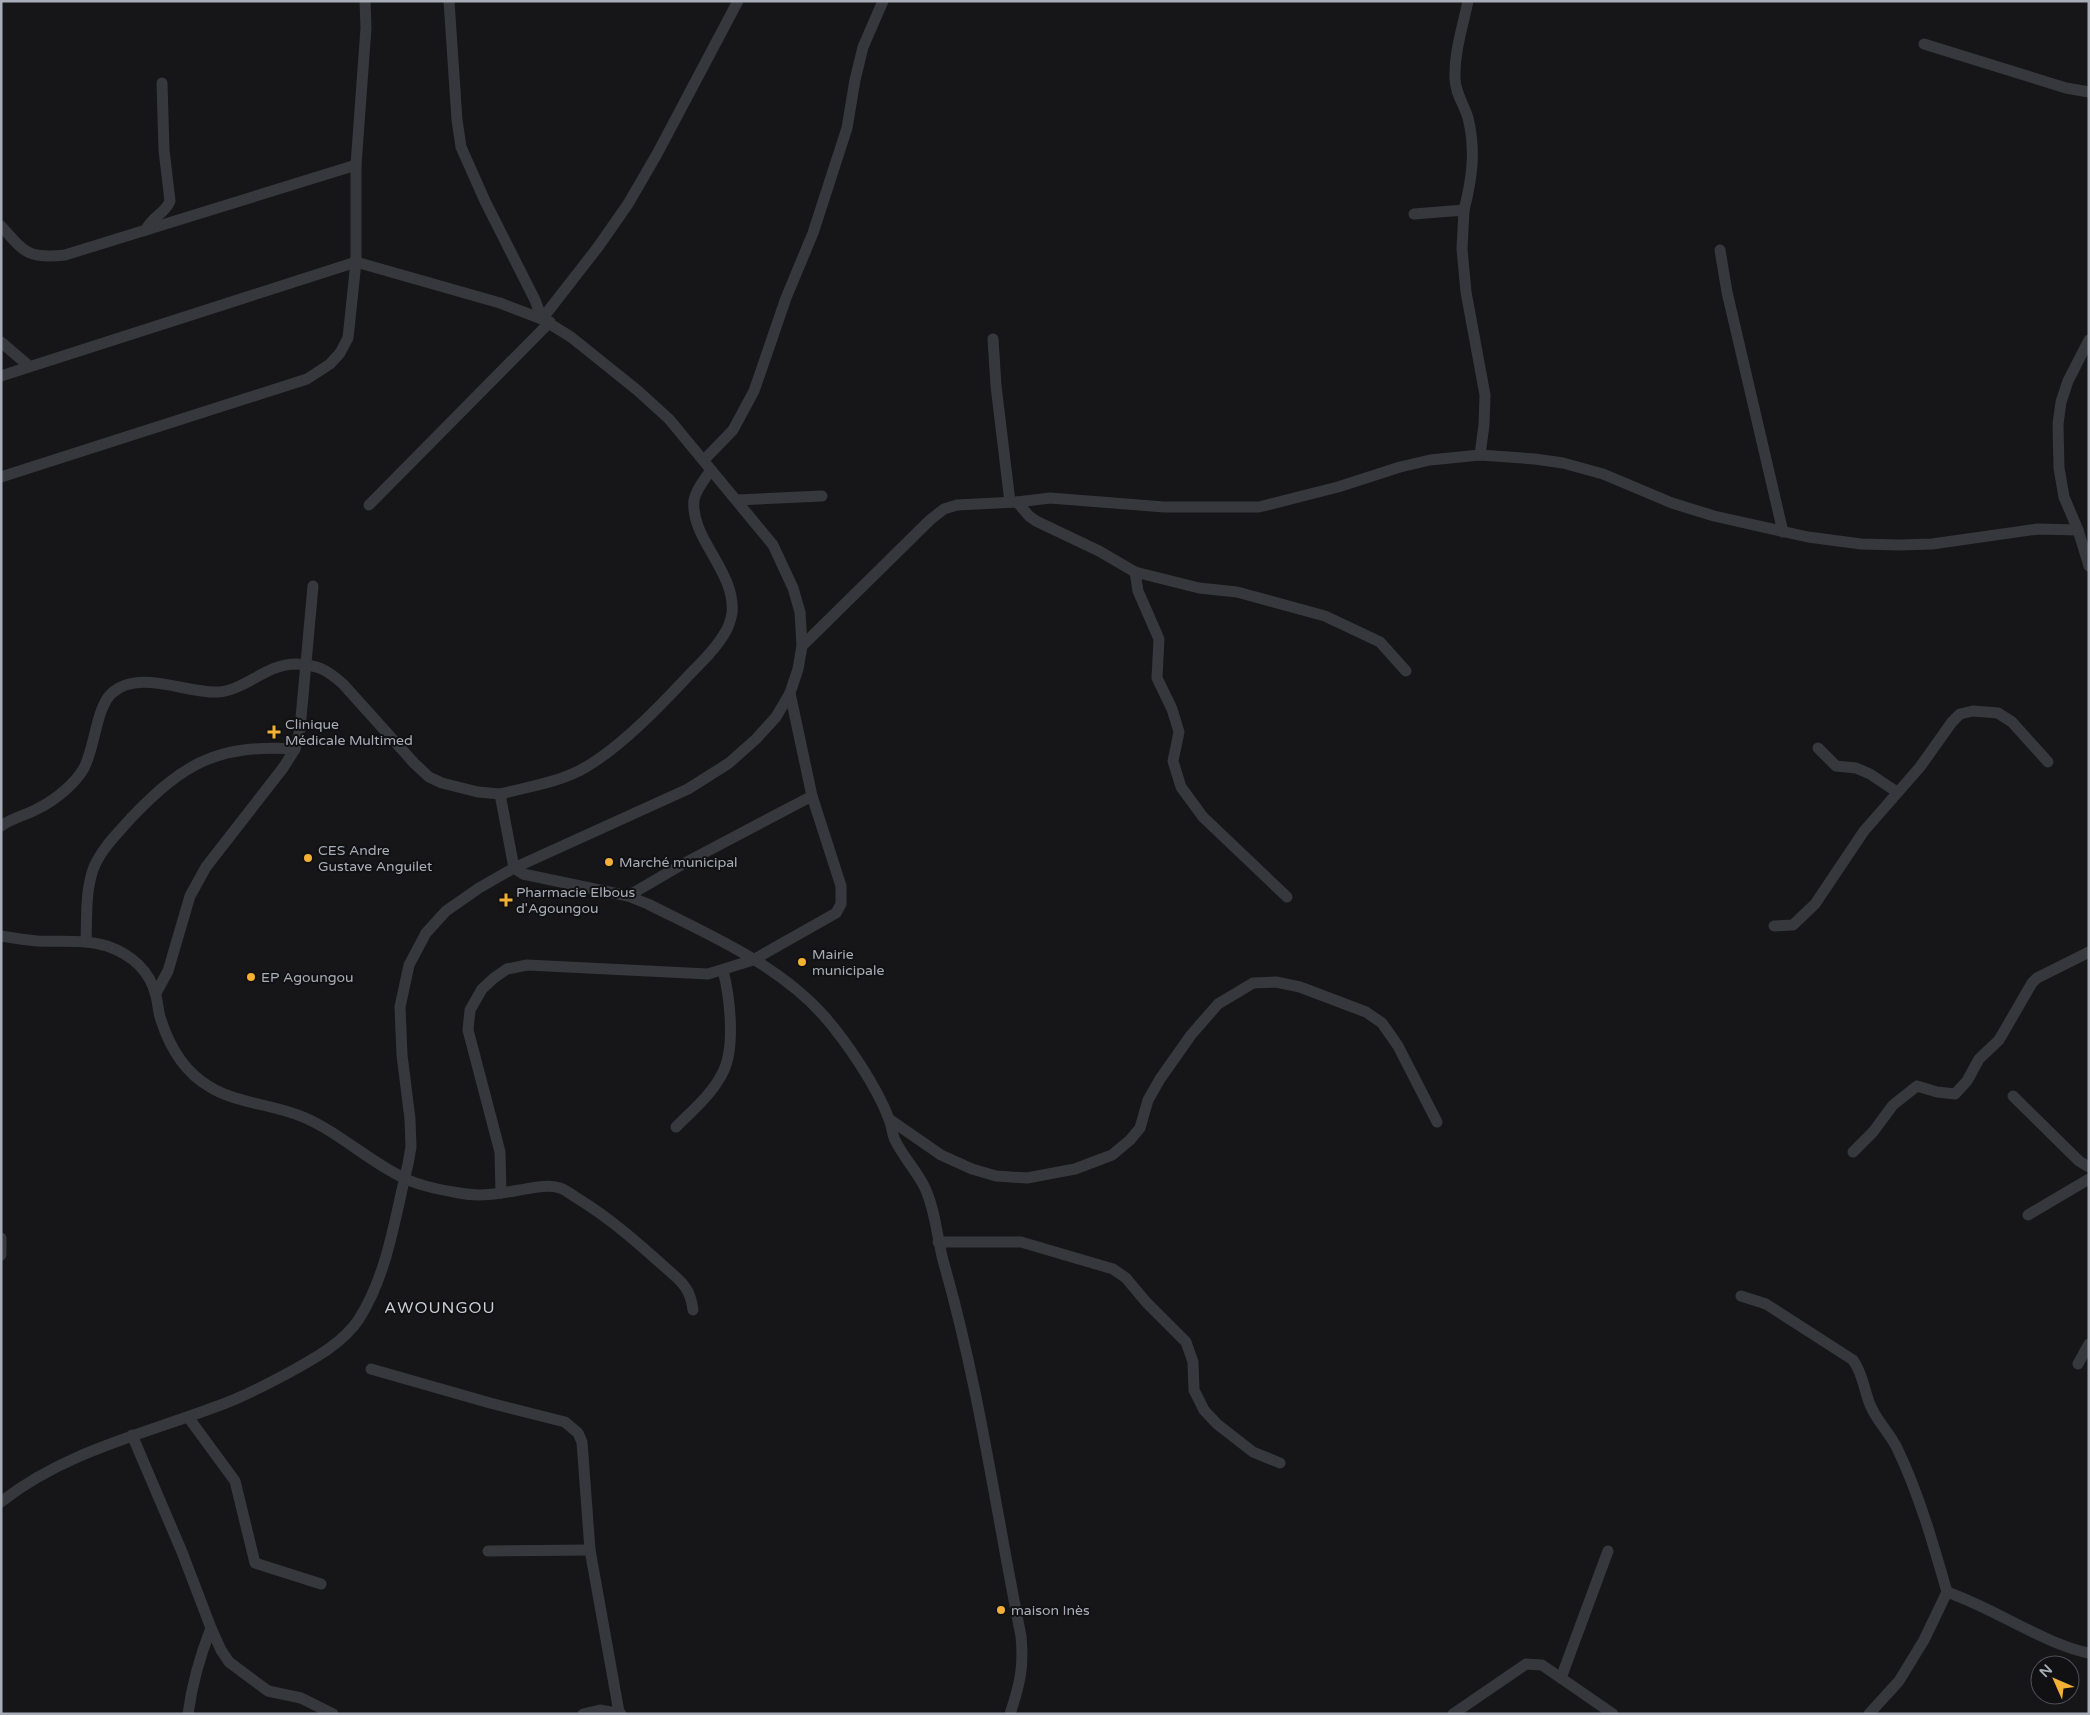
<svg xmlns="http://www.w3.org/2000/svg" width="2090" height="1715" viewBox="0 0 2090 1715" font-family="'Varela Round',sans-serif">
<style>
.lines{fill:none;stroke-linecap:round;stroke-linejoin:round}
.minor{stroke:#37383d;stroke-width:11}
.poi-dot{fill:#f2b134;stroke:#111113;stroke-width:2}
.labels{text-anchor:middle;stroke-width:4;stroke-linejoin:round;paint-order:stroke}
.poi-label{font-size:14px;fill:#a8adb8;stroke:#111113;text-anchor:start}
.quarter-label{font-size:16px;letter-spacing:1px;fill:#c9ccd4;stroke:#111113}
</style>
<rect width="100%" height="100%" fill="#161618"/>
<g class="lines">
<g class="minor">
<path d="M449,1l8,119 4,27 24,54 50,99 7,19 56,-72 30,-43 29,-50 81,-153"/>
<path d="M1924,44l142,44 23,4"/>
<path d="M1464,210c8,-31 12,-60 4,-92 -4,-14 -13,-25 -13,-40 -1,-26 8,-52 13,-77"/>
<path d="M1414,214l50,-4 -2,39 4,43 19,103 -1,30 -4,30"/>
<path d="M1,226c24,27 27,33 64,29l291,-90"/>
<path d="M146,230c6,-14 19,-16 24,-29l-6,-51 -2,-67"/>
<path d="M1720,250l7,42 56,240"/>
<path d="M993,339l3,47 14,116"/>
<path d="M2089,340l-21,41 -7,21 -3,22 1,44 5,29 14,33 11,36"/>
<path d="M1,342l28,24"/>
<path d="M1,376l355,-114 144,41 42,16 29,18 66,53 32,29 104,126 20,43 7,24 2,34 -4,23 -8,24 -14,24 -20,22 -27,24 -41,26 -174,79 -35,20 -33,23 -20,22 -17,32 -9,42 2,48 8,64 1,28 -3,17c-13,52 -20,109 -49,155 -16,24 -44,39 -69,53 -24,13 -49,26 -75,35 -74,28 -151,45 -214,95"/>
<path d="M704,460l29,-30 21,-39 32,-93 27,-65 34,-105 8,-48 8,-33 20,-46"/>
<path d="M1,477l306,-98 23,-15 10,-11 8,-15 8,-76v-97l10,-137 -1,-27"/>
<path d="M737,500l85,-4"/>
<path d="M1017,502l33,-4 114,9h95l79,-20 62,-20 30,-7 50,-5 55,4 28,4 40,11 69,29 42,13 94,21 53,7 38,1 33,-1 106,-15 40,1"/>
<path d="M369,505l181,-183"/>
<path d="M1135,572l3,19 21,48 -2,39 15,31 7,23 -6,29 8,26 22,30 84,80"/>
<path d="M802,646l128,-126 14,-11 13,-4 60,-3 12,14 7,5 63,30 36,21 64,16 38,4 88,24 55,26 26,29"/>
<path d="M1818,748l18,18 20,2 14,6 27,18"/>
<path d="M500,794c28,-7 61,-12 86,-27 36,-21 75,-62 104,-93 13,-13 27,-27 36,-43 3,-5 5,-13 6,-18 4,-42 -42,-74 -38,-113 2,-11 11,-21 17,-30"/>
<path d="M1,826c11,-8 26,-11 38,-18 16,-8 36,-24 45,-40 11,-21 12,-59 27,-74 27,-26 76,0 107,-2 28,-2 48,-28 78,-28 22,1 30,5 47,20l71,79 15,14 13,6 36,9 22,2 14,74 9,6 105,22 20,8c61,31 130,60 176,112 23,26 53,71 65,103 3,7 3,15 6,21 8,17 22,31 30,48 11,24 12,51 19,76 35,122 52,248 77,372 3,31 -1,48 -11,78"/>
<path d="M628,896l53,-31 131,-69"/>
<path d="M1774,926l19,-1 22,-21 49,-73 56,-64 32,-45 8,-8 13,-3 25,2 14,9 36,40"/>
<path d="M1,936c12,2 25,4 37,5 22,1 47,-2 69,5 23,8 43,24 49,50 2,7 2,16 5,24 9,28 23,52 49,67 28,17 63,17 93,30 36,15 65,44 101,61 15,8 37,12 55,15 20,4 40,1 60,-3 13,-2 28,-6 41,-2 6,2 12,7 17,10 36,22 68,51 99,79 11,10 15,18 17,33"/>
<path d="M86,942c1,-24 -1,-52 8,-75 8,-19 24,-34 37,-49 53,-55 86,-74 164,-69l5,-20 13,-143"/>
<path d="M156,993l12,-22 22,-75 16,-29 77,-99 12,-19"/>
<path d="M2013,1096l66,65 10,6"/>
<path d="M889,1119l52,36 31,14 24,7 31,2 48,-9 37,-14 18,-15 10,-12 8,-28 12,-21 31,-44 27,-31 35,-21 23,-1 24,5 66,25 16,11 16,23 39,76"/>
<path d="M676,1127c16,-16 36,-33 46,-53 14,-25 8,-76 1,-104"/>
<path d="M1853,1152l20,-20 20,-27 24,-19 20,6 18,2 12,-13 12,-22 20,-19 33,-57 5,-5 52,-26"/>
<path d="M501,1193l-1,-41 -32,-122 2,-20 12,-21 12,-11 13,-9 20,-4 181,9 45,-14 83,-47 5,-9v-18l-29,-90 -22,-103"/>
<path d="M2028,1215l61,-36"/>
<path d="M1,1238v17"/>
<path d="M938,1242h83l92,27 13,9 20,24 40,40 7,20 1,28 10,20 13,14 36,28 27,11"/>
<path d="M1741,1296l25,8 87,56c11,15 11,33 19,49 7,14 18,25 25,39 22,46 36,95 50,144l-23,48 -25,41 -30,33"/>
<path d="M2078,1364l11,-20"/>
<path d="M371,1369l119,34 75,19 13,11 4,9 8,108 29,162"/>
<path d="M188,1417l47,64 20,82 66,21"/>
<path d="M132,1435l50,117 29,76 10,22 8,12 39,29 33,7 32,16"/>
<path d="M488,1551l102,-1"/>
<path d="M1947,1592c37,13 70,34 105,49 12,5 24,10 37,12"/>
<path d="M1561,1678l47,-127"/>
<path d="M188,1714c4,-30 12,-58 23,-86"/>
<path d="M583,1714l17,-4 21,4"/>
<path d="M1453,1714l73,-50 16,1 71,49"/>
</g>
</g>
<g class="poi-dot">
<path d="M271.5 724.5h5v5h5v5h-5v5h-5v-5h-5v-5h5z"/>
<circle cx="308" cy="858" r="5"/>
<circle cx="609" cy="862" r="5"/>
<path d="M503.5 892.5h5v5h5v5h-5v5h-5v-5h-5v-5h5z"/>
<circle cx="802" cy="962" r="5"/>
<circle cx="251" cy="977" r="5"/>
<circle cx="1001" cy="1610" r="5"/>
</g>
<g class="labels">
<g class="poi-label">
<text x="285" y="729">Clinique<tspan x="285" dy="16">Médicale Multimed</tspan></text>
<text x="318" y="855">CES Andre<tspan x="318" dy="16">Gustave Anguilet</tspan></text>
<text x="619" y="867">Marché municipal</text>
<text x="516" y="897">Pharmacie Elbous<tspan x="516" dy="16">d'Agoungou</tspan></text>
<text x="812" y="959">Mairie<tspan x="812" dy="16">municipale</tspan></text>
<text x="261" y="982">EP Agoungou</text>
<text x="1011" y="1615">maison Inès</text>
</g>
<g class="quarter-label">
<text x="440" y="1313">AWOUNGOU</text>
</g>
</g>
<rect width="2090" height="1715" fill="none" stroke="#a8adb8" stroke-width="5"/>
<g transform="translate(2055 1680) rotate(315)"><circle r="24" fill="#111113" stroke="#4d4f55"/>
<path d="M0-4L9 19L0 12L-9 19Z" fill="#f2b134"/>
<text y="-8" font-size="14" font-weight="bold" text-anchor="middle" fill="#a8adb8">N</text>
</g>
</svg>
